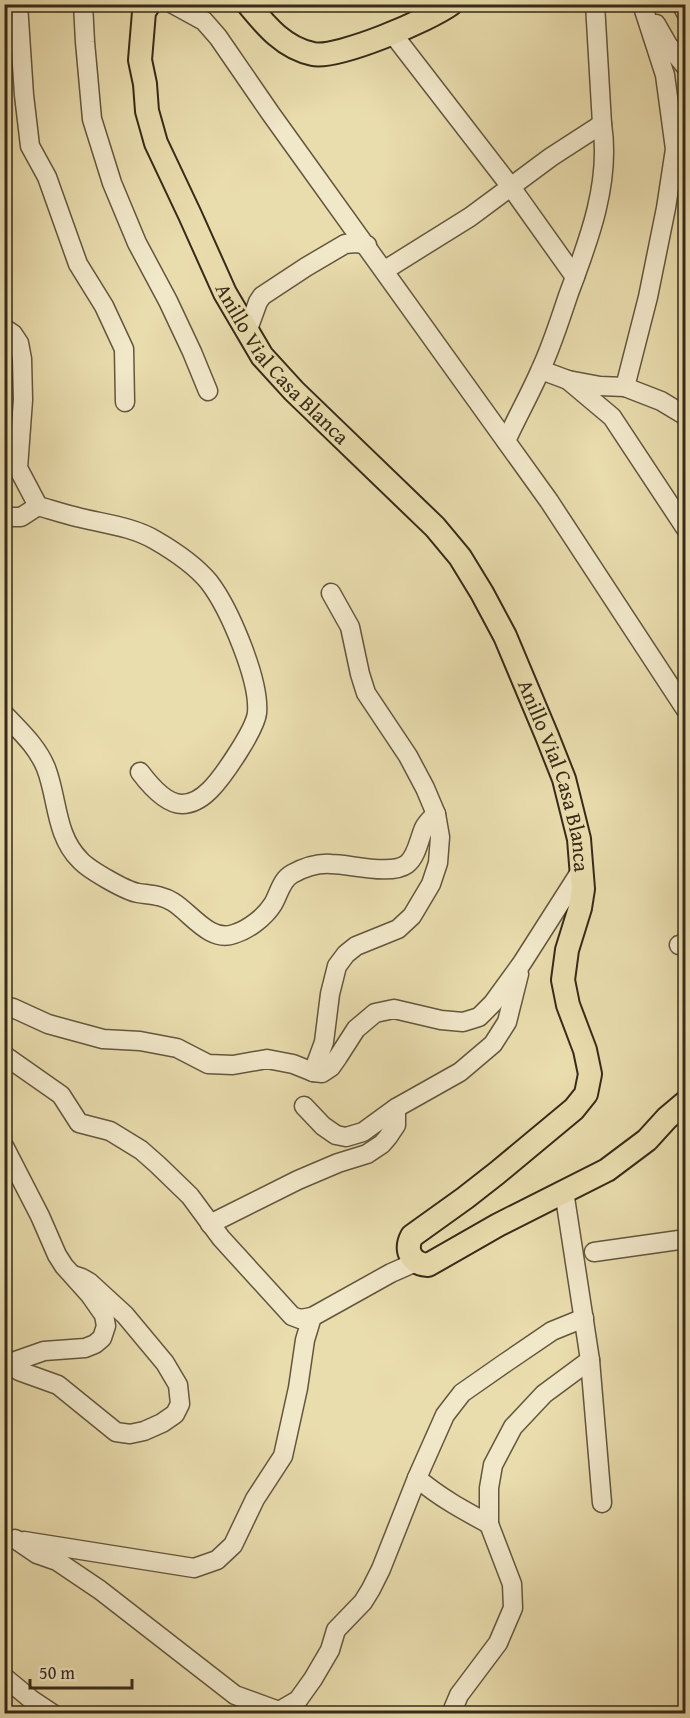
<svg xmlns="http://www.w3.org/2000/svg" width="690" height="1718" viewBox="0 0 690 1718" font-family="'Gentium Book Plus',serif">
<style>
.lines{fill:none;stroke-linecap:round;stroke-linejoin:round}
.minor-casing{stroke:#63563e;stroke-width:21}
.major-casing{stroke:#362a19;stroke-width:26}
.minor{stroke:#f1e8ca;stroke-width:18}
.major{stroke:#e9dcad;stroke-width:22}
.labels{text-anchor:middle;stroke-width:6;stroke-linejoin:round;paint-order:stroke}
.street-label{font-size:21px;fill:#362a19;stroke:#f1e8ca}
</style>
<rect width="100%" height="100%" fill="#e9dcad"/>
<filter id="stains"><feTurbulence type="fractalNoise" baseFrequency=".00333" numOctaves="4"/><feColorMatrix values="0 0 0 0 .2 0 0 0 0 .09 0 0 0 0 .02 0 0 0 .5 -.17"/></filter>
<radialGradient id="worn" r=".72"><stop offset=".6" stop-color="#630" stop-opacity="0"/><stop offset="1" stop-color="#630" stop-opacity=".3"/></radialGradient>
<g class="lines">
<defs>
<g id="minor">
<path d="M18,4l6,91 6,51 17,31 31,87 26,42 20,43 1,53"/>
<path d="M83,4l2,38 7,77 20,64 25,60 31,58 24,51 16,39"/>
<path d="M173,4l31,17 14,16 53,77 278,387 137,209"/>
<path d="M681,4l5,9"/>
<path d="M656,24l12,21 18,22"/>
<path d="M392,33l119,154 64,90"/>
<path d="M385,270l85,-53 81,-60 51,-33"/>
<path d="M4,328l9,6 6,9 3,16 1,41 -5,68 20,38"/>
<path d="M247,332l11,-30 4,-6 44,-29 39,-23 11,-1 11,2"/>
<path d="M541,370l27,10 32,6 25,1 36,14 25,15"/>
<path d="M568,380l44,37 74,112"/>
<path d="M625,387l23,-90 18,-89 9,-59 -10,-74 -23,-71"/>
<path d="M506,441c11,-24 24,-47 34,-70 12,-25 20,-52 29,-78 20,-53 42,-111 33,-169l-7,-120"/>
<path d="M4,517h17l17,-11c14,4 29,9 43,12 25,6 52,9 74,22 19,11 40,25 54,42 20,26 51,98 48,131 -2,17 -34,64 -47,77 -7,7 -17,14 -28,14 -16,0 -33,-20 -42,-32"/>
<path d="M4,714c16,17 33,32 42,54 12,31 9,67 34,92 9,10 46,31 58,33 13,2 24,2 35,9 18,11 37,41 61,32 14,-4 31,-17 39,-30 6,-10 8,-24 19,-30 11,-6 26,-11 39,-10 19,0 60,12 76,0 10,-8 12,-25 17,-36 3,-6 8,-10 12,-14"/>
<path d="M679,945l7,-1"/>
<path d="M4,1006l9,2 35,16 55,15 37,2 37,7 31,16 25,1 34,-6 26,5 20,8 9,1 9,-6 7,-10 18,-28 19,-16 19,-4 47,11 22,2 16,-5 14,-14 29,-40 60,-94"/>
<path d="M4,1055l57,40 18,28 31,8 31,19 17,15 32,31 31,42 71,78 8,3 12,-2"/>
<path d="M313,1072l11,-30 6,-48 7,-28 9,-12 10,-8 42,-17 14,-13 19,-32 7,-21 2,-26 -4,-23 -11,-26 -17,-32 -42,-63 -6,-19 -10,-47 -19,-34"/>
<path d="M304,1106l19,20 13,9 10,2 17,-5 33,-24 64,-36 33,-28 14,-22 12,-48"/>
<path d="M4,1146l36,70 17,39 7,11 26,29 14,20 2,11 -4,12 -7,6 -10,4 -41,3 -40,14"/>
<path d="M564,1191l26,169 12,143"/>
<path d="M210,1224l88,-44 40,-17 29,-9 15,-10 6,-7 8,-12v-17"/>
<path d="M594,1252l92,-13"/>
<path d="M8,1364l11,7 39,14 58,47 14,2 14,-3 18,-8 13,-9 5,-10 -2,-19 -13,-22 -40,-48 -36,-33 -7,-4 -9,-3"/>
<path d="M417,1478c22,19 46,32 72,46"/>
<path d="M15,1539l22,15 20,7 43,29 135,105 44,16 19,-11 15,-21 17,-29 6,-20 27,-28 8,-13 10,-20 36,-91 28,-63 17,-22 43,-30 47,-32 32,-13"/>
<path d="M24,1541l170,27 23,-8 16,-15 22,-46 28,-43 15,-68 7,-48 7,-23 79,-44 25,-11"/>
<path d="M4,1677l28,23 21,14"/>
<path d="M451,1714l8,-19 39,-52 15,-35 -1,-24 -23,-60v-36l4,-23 20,-38 31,-33 46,-34"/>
</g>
<g id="major">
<path id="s1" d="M149,4l-5,8 -4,48 5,24 2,27 9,32 34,72 35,78 37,63 32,35 141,136 25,30 22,36 23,43 42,100 17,43 15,60 4,50 -3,19 -13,42 -4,30 5,25 17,45 5,24 -4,20 -12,15 -77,64 -32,25 -53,38c-8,15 0,28 16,29l70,-40 109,-55 40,-30 20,-22 19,-16"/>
<path d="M248,4c18,22 36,44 65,50 25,5 116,-34 138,-50"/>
</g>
</defs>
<use href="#minor" class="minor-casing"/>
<use href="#major" class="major-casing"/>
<use href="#minor" class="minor"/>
<use href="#major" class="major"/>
</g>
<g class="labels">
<g class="street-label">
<text dy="7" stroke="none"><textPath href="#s1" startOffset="399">Anillo Vial Casa Blanca</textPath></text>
<text dy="7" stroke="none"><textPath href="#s1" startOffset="903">Anillo Vial Casa Blanca</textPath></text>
</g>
</g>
<rect width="690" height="1718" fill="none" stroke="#e9dcad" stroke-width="24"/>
<rect x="6" y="6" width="678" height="1706" fill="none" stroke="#362a19" stroke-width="3"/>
<rect x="12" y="12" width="666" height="1694" fill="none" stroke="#362a19" stroke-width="1.5"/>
<path d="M30 1679v9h102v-9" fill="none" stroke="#362a19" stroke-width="3"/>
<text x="39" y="1679" font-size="18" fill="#362a19" stroke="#f1e8ca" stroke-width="4.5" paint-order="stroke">50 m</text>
<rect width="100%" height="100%" filter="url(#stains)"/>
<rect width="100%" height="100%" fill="url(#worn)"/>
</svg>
